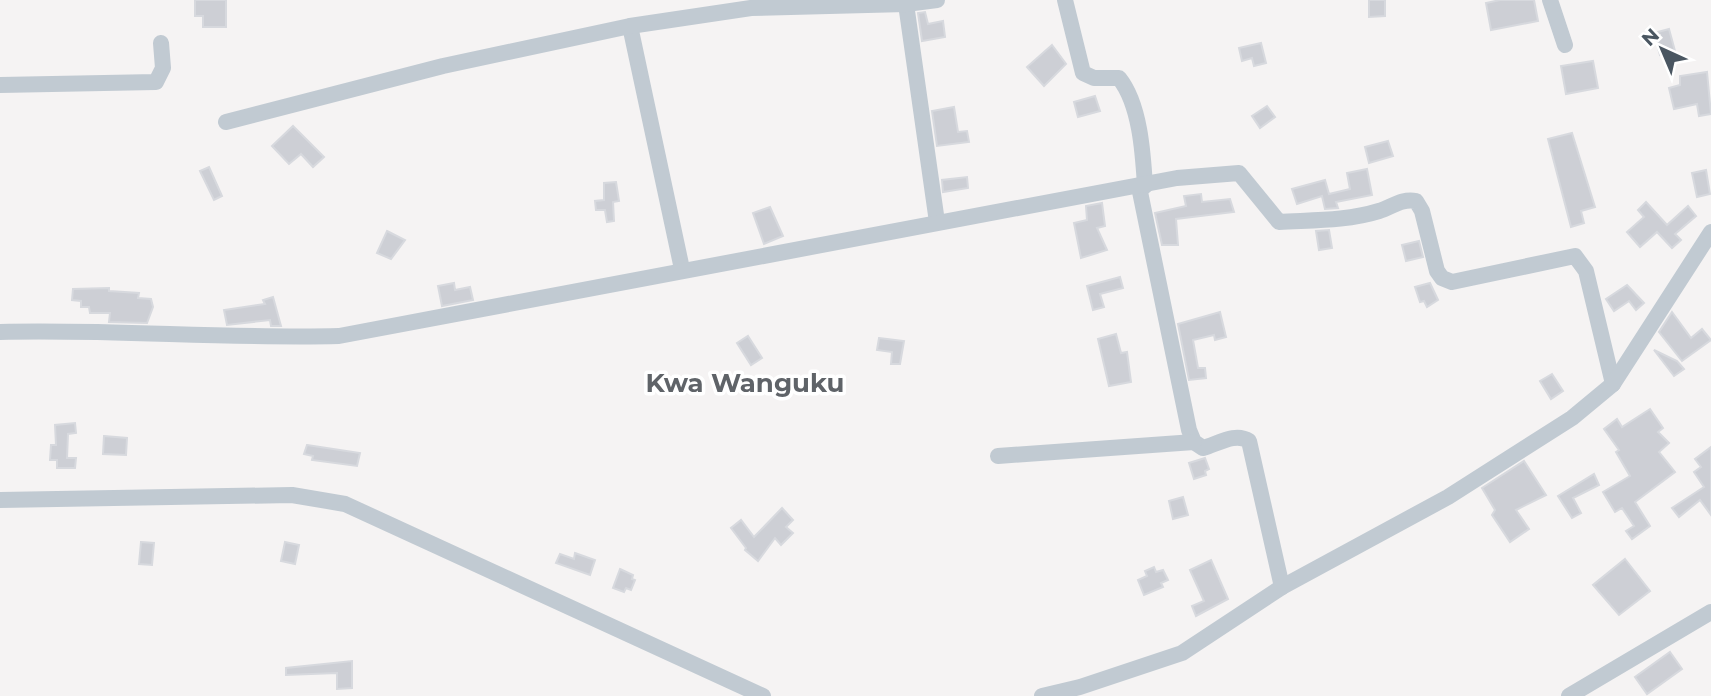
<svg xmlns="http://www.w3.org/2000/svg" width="1711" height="696" viewBox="0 0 1711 696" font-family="Montserrat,sans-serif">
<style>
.building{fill:#cdcfd5;stroke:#d7d9de;stroke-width:2}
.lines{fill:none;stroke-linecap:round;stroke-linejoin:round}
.minor{stroke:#c1cad2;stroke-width:16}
.labels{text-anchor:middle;stroke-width:7;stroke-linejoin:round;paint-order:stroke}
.quarter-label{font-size:26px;font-weight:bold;fill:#5f6368;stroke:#fff}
</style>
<rect width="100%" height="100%" fill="#f5f3f3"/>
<g class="building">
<path d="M195,0h31v27h-23v-11h-8z"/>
<path d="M1369,0h16v16l-16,1z"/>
<path d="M1500,0h34l4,21 -47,9 -5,-27z"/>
<path d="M925,12l3,12 15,-3 2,16 -23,4 -4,-28z"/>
<path d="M1669,29l6,22 -15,4 -6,-22z"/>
<path d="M1261,43l5,20 -12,3 -2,-8 -10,3 -3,-13z"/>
<path d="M1052,45l14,19 -22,22 -17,-19z"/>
<path d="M1593,61l5,27 -32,6 -5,-28z"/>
<path d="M1707,72l4,42 -12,2 -2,-12 -23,5 -5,-21 11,-3v-9z"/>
<path d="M1095,96l5,15 -22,6 -4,-15z"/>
<path d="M1267,106l8,11 -15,11 -8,-12z"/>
<path d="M954,107l4,25 9,-1 2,11 -32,4 -5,-35z"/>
<path d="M293,126l31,31 -11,10 -12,-13 -12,10 -17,-18z"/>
<path d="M1572,133l23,74 -14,4 3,12 -13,4 -23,-88z"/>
<path d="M1388,141l5,15 -24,7 -4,-16z"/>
<path d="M209,167l13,29 -8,4 -14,-29z"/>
<path d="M1367,169l5,26 -36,7 2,6 -13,1 -3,-13 -25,8 -5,-15 33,-9 4,14 21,-5 -3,-16z"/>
<path d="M1706,170l4,24 -13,3 -5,-24z"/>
<path d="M967,177l1,11 -25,4 -1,-12z"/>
<path d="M616,182l3,19 -6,1 1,19 -7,1 -2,-12h-9l-1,-9 9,-1v-17z"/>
<path d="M1201,194l1,8 28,-3 4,13 -58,7 2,26h-16l-7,-32 31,-7 -2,-10z"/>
<path d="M1646,202l21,23 21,-19 8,10 -21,18 6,6 -9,8 -15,-16 -17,15 -13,-15 17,-15 -6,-7z"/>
<path d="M1102,203l3,23 -8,2 10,22 -26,8 -7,-35 13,-3 -1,-14z"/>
<path d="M770,207l13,29 -19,8 -11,-31z"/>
<path d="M1329,230l3,18 -13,2 -3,-19z"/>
<path d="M387,231l18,9 -14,19 -14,-6z"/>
<path d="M1419,241l4,16 -17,4 -4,-16z"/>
<path d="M1120,277l3,11 -23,6 4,13 -11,3 -6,-24z"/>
<path d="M454,283l1,7 15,-3 3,13 -31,6 -4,-20z"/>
<path d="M1430,283l8,17 -11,7 -3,-6 -4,1 -5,-15z"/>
<path d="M1627,285l17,18 -8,7 -7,-9 -15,10 -8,-12z"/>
<path d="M109,288v3l30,2 -1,5 13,1 2,8 -6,16 -38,-1 1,-9h-20l-1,-6h-8v-6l-9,-1 1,-11z"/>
<path d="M273,297l8,29h-10l-1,-6 -43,5 -3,-15 41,-6 -2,-4z"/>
<path d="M1220,312l6,25 -11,3 -1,-5 -21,5 5,28h7l1,10 -17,2 -11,-56z"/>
<path d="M1672,312l19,26 11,-9 9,11 -29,21 -23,-29z"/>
<path d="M1116,334l5,19 6,-1 4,30 -22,4 -11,-47z"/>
<path d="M748,336l14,22 -11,7 -14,-22z"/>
<path d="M879,338l25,3 -4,23h-9l1,-12 -15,-2z"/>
<path d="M1654,350l23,11 7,8 -10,7z"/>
<path d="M1552,374l11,17 -12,8 -11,-18z"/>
<path d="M1650,409l13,19 -5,4 11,11 -10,9 16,20 -40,30 15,24 -18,13 -6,-8 8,-5 -12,-18 -7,4 -12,-20 27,-16 -14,-24 3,-2 -15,-21 13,-10 5,8z"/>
<path d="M75,423l1,10 -8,1 -1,24h9l-1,10h-18v-8h-7l1,-15h5l-1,-20z"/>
<path d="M104,436l23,2 -1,17 -23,-1z"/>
<path d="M307,445l53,8 -3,13 -45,-6 1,-4 -9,-2z"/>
<path d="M1711,447v68l-11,-15 -21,17 -7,-9 32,-21 -10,-15 7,-5 -6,-8z"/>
<path d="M1205,458l4,11 -4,2 1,4 -12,4 -5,-16z"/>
<path d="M1524,461l22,34 -30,15 13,19 -19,13 -18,-27 3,-5 -13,-22z"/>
<path d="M1594,474l5,11 -26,13 8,15 -9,5 -14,-22z"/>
<path d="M1183,497l5,18 -15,4 -4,-18z"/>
<path d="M782,508l11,12 -7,7 7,6 -12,12 -6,-7 -17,23 -13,-11 1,-2 -15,-20 10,-8 13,17z"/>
<path d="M141,542l13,1 -2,22 -13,-1z"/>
<path d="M285,542l14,3 -4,19 -14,-3z"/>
<path d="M575,553l20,7 -5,15 -34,-12 4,-9 14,5z"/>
<path d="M1625,559l25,32 -31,24 -26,-30z"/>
<path d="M1211,560l17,39 -32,17 -4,-10 12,-5 -14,-31z"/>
<path d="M1154,567l2,5 7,-2 5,10 -7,3 2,4 -19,8 -6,-15 9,-4 -2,-5z"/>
<path d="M620,569l13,6 -1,4 3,1 -4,10 -5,-2 -2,4 -11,-4z"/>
<path d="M1670,652l12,17 -35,25 -12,-17z"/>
<path d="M352,661v27l-15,1v-16l-51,2v-7z"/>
</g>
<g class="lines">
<g class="minor">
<path d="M1065,0l18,73 11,5h25c21,26 24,75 26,108"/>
<path d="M1550,0l15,45"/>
<path d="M906,4l31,218"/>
<path d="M630,26l52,243"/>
<path d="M0,85l156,-3 7,-14 -2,-25"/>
<path d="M226,122l217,-56 187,-40 121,-18 155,-4 31,-4"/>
<path d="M1139,187l50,243 5,12 9,6c15,-4 32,-16 46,-7l33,146"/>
<path d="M0,332c113,-3 226,7 339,4l838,-158 62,-5 40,49c33,-2 68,-1 100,-11 13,-4 23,-13 37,-10l6,10 15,60 5,7 10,4 123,-26 11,15 27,113"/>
<path d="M998,456l196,-14"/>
<path d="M0,500l292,-5 53,9 418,192"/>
<path d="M1042,696l38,-9 102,-34 100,-66 166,-90 124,-79 41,-34 98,-152"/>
<path d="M1569,696l142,-84"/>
</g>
</g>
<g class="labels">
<g class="quarter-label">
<text x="745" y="392">Kwa Wanguku</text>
</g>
</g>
<g transform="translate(1662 49) rotate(316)" stroke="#ffffff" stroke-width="5" paint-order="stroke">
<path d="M0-5L12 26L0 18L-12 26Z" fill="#4a5661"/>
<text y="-10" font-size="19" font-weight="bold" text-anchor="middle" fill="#4a5661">N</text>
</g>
</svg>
